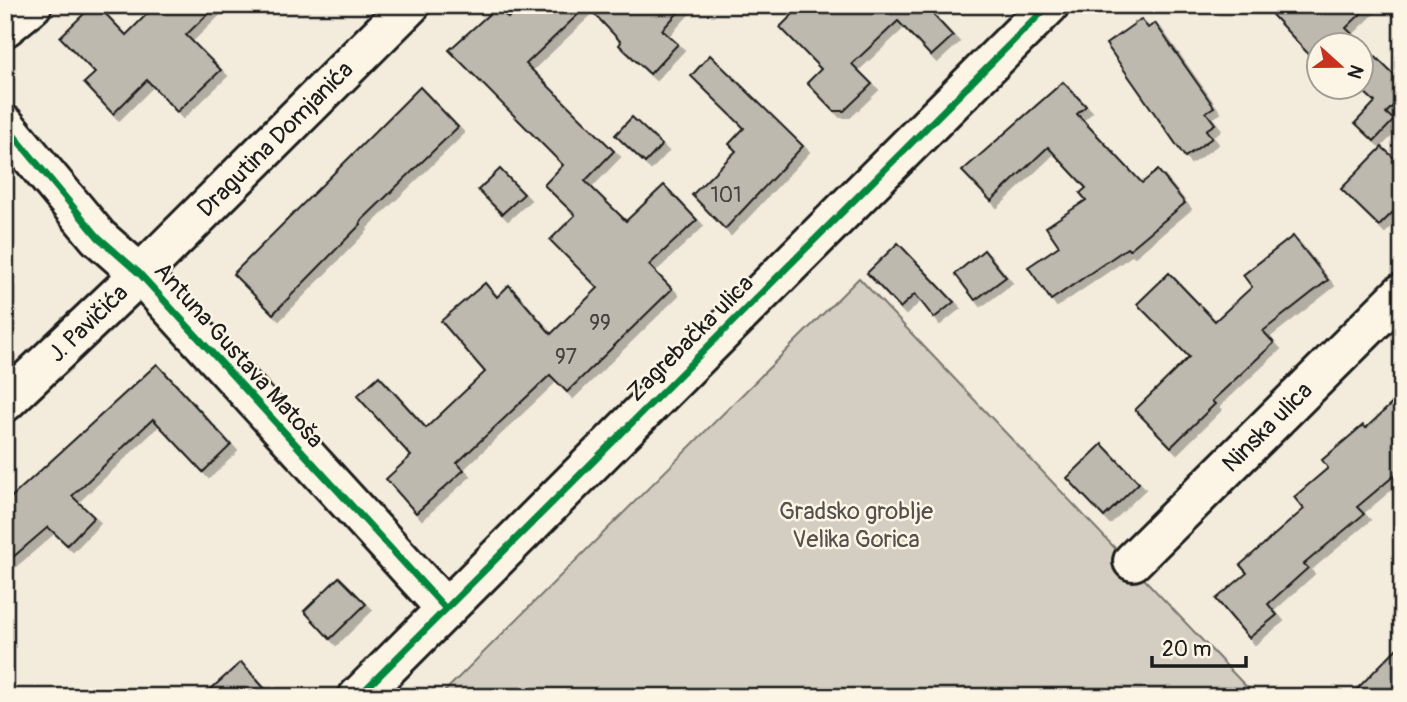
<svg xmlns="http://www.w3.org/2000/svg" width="1407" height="702" viewBox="0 0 1407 702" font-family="Pangolin,sans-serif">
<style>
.green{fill:#d3cec1;stroke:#78756e;stroke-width:2}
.building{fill:#beb9ae;stroke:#1c1c1c;stroke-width:2;filter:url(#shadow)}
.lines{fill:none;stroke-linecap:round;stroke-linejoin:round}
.minor-casing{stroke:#1c1c1c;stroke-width:44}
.major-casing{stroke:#1c1c1c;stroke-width:44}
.minor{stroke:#fcf5e5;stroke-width:38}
.major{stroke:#fcf5e5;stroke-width:38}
.cycleway-casing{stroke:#fcf5e5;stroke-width:11}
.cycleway{stroke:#00873e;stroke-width:7}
.labels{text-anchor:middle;stroke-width:5;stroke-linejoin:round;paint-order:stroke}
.number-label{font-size:21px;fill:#444340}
.street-label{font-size:24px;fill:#1c1c1c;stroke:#fcf5e5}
.park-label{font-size:24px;fill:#53514e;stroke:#fcf5e5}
</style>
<defs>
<filter id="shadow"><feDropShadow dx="6" dy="6" stdDeviation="0" flood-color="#0004"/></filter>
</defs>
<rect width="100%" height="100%" fill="#f3ecdd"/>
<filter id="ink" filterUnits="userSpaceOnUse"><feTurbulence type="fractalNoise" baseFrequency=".0143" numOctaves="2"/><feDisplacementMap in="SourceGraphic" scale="14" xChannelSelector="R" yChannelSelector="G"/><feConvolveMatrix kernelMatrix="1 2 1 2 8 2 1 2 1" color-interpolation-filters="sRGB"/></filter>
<g filter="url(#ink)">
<path class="green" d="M859,278l397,419h-817z"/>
<g class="building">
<path d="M93,5h4l29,30 30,-30h61l-31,30 35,35 -44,42 -30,-32 -34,34 -29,-31 11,-10 -35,-36z"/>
<path d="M521,5h164l-23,25 16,14 -28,30 -31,-29 2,-3 -34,-36 -61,58 88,87 -29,30 41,40 38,-36 33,35 -48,45 23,24 -105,103 -17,-17 -93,88 7,7 -48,43 -30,-34 25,-23 -54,-60 22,-20 47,52 59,-56 -44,-51 44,-38 12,14 12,-12 42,49 47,-46 -48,-48 25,-25 -31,-30 19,-20 -114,-115 48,-43 11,11z"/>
<path d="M802,5h122l29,31 -22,20 -33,-35 -46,43 20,20 -28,27h-10l-27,-28 14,-14 -41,-42z"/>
<path d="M1263,5h107l-24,23 56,55v14l-16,16 8,7 -20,21 -19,-18 20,-21 -15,-14 2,-42h-42v7l-7,6z"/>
<path d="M1141,19l7,9 7,-5 59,84 -8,5 9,12 -9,6 6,8 -27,19 -79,-113z"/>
<path d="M710,55l93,91 -78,83 -33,-34 44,-44 -7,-7 15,-16 -53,-52z"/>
<path d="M1063,82l23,24 -9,8 65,69 16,-13 27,33 -56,47 -2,-2 -76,52 -23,-33 31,-21 -13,-19 40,-27 -6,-7 6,-5 -38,-41 -57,54 -29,-30z"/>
<path d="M420,87l38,40 -98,95 1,2 -88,90 -40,-40z"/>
<path d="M632,117l30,28 -17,18 -30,-28z"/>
<path d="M1382,147l20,18v38l-23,23 -38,-37z"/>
<path d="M500,169l24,25 -22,20 -24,-24z"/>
<path d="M1293,236l35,44 -65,51 11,12 -62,58 3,3 -44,43 -36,-37 54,-53 -52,-53 32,-31 46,48 37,-34 -9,-12z"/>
<path d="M898,243l56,59 -20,16 -19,-24 -15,14 -33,-35z"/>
<path d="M984,250l22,27 -31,23 -20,-26z"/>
<path d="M157,364l74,81 -28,27 -50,-53 -81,77 22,21 -27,28 -19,-18 -43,37v-61z"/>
<path d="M1402,394v75l-45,38 7,7 -60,50 4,4 -40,36 9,11 -28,23 -33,-39 31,-26 -7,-8 64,-56 -10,-12 34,-29 -6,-8 41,-35 3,3z"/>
<path d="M1102,444l37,39 -35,34 -37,-39z"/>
<path d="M339,577l27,27 -36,35 -26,-28z"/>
<path d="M1402,643v54h-53z"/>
<path d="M241,662l31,35h-70z"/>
</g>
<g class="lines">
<defs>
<g id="minor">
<path d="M5,27l27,-22"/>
<path d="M5,125l93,112 42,37 306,335"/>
<path d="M5,402l135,-128 270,-269"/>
<path d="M1133,561l269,-268"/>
</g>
<path id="major" d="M358,697l691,-692"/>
</defs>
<use href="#minor" class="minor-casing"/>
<use href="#major" class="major-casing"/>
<use href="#minor" class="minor"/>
<use href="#major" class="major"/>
<defs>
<g id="cycleway">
<path d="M5,125l93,112 42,37 306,335"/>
<path d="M358,697l691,-692"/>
</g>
</defs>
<use href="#cycleway" class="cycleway-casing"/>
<use href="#cycleway" class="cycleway"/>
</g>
</g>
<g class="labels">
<g class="number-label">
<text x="726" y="202">101</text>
<text x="600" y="330">99</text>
<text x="566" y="364">97</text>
</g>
<g class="street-label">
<text transform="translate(275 139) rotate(-45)" y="8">Dragutina Domjanića</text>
<text transform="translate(88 323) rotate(-44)" y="8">J. Pavičića</text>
<text transform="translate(690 338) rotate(-45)" y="8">Zagrebačka ulica</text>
<text transform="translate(239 355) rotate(48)" y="8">Antuna Gustava Matoša</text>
<text transform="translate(1267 427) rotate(-45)" y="8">Ninska ulica</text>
</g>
<g class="park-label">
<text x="856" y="519">Gradsko groblje<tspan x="856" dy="28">Velika Gorica</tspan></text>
</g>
</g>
<rect width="1407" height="702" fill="none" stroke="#fcf5e5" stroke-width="28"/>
<rect x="14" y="14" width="1379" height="674" fill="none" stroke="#1c1c1c" stroke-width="2.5" filter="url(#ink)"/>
<g transform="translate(1340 66) rotate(111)"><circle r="33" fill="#fcf5e5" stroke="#a29e95" stroke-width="2"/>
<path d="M0-5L12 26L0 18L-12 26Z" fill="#c8321e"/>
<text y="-10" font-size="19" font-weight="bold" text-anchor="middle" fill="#1c1c1c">N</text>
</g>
<path d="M1152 656v10h94v-10" fill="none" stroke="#1c1c1c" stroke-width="3.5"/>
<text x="1162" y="656" font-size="21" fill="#1c1c1c" stroke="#fcf5e5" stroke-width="5" paint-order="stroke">20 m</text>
</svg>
